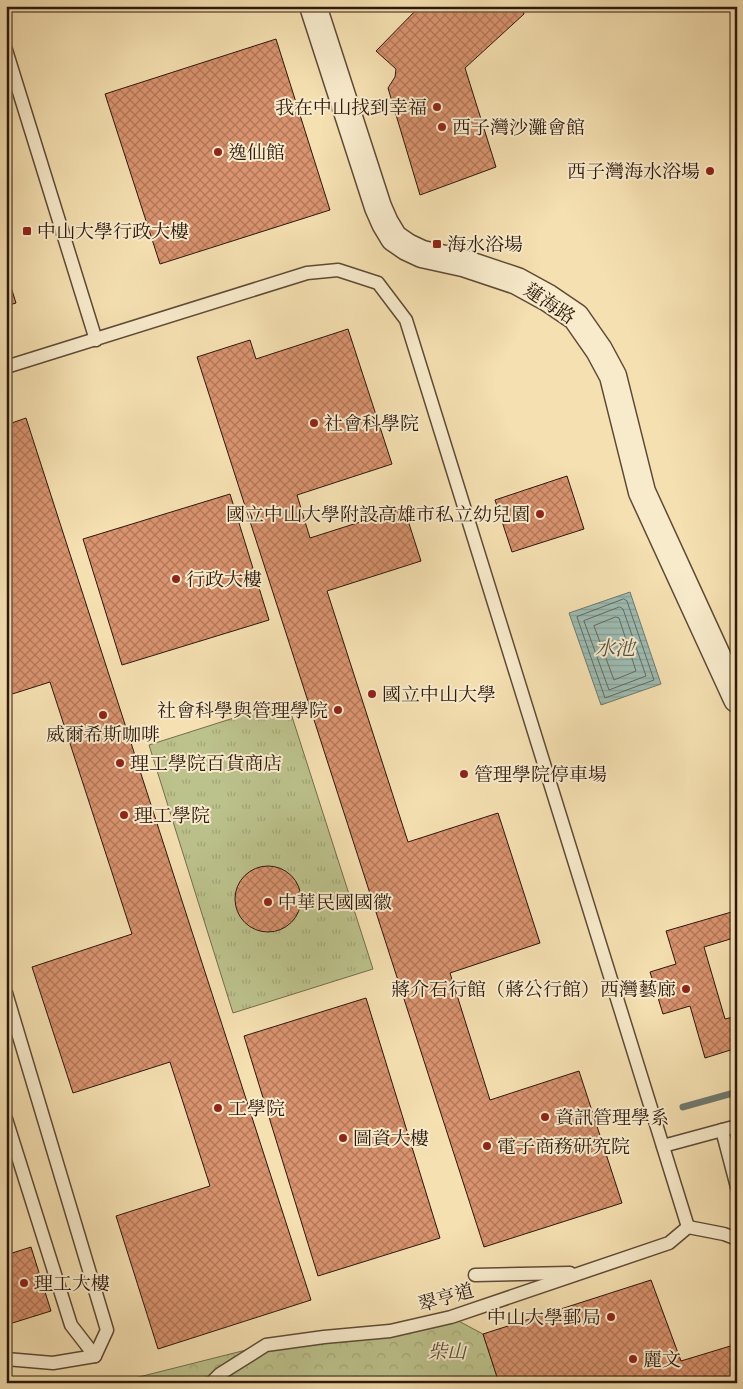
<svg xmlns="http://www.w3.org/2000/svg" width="743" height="1389" viewBox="0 0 743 1389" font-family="'IM FELL Great Primer','Noto Serif TC',serif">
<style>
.forest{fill:url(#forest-crowns);stroke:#746d4c}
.park{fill:url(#park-tufts);stroke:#746d4c}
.water{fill:url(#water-rules);stroke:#707a70}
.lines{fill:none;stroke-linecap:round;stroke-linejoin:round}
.shore{stroke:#646a60;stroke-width:1}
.stream{stroke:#707a70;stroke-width:7}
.building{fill:url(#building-cross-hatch);stroke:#2c180d}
.lane-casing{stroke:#5e4a36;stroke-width:15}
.street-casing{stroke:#5e4a36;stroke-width:29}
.lane{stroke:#f8ebcc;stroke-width:12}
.street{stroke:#f8ebcc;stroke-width:26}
.poi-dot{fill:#8f2418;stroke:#f8ebcc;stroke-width:2}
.labels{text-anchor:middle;stroke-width:4;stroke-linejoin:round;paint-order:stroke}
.poi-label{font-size:19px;fill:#2c180d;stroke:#f8ebcc;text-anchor:start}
.street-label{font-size:19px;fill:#2c180d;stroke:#f8ebcc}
.park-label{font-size:19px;font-style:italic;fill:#574b33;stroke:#f8ebcc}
.water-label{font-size:20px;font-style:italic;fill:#545147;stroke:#f8ebcc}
</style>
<defs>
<pattern id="forest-crowns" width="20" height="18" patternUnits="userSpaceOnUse" patternTransform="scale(1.25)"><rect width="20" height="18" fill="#bcc28c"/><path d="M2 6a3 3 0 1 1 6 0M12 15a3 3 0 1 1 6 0" fill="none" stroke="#a2a678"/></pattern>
<pattern id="park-tufts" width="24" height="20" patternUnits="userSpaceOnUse" patternTransform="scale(1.25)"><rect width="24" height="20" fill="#bcc28c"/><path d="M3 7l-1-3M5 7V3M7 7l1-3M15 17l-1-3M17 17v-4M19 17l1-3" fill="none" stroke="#a2a678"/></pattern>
<pattern id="water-rules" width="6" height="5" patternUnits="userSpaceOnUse" patternTransform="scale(1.25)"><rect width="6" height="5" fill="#9dbcb2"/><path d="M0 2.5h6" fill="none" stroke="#87a198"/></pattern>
<pattern id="building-cross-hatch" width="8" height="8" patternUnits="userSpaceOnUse" patternTransform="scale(1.25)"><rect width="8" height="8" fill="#d9936e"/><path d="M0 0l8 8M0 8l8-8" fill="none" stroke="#b07759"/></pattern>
</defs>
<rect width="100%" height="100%" fill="#f5e0b1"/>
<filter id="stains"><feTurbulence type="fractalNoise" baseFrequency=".004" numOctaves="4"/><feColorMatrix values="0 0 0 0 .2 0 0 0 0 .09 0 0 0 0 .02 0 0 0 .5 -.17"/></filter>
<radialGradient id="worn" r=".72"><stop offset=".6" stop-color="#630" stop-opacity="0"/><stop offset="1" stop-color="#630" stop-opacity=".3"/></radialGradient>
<path class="forest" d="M451,1317l32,17 16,49h-384l151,-38z"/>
<path class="park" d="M287,701l86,268 -140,44 -84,-268z"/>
<path class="water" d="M630,592l31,92 -60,21 -32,-92z"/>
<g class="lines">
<g class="shore">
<path d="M624,599l3,2 27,79 -49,18 -28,-81z"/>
<path d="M620,607l3,2 23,67 -37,14 -25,-69z"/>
<path d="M616,617l3,1 17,53 -22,9 -20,-54z"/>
</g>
<path class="stream" d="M683,1107l54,-15"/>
</g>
<g class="building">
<path d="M420,6h102l2,8 -59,54 31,99 -76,28 -32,-107 7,-11 1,-8 -20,-18z"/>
<path d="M276,39l54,171 -170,54 -55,-170z"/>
<path d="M6,271l10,32 -10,3z"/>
<path d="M348,329l44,135 -95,31 13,43 94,-30 17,53 -94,30 81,251 90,-29 42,130 -90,30 40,127 89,-29 43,132 -138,44 -287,-890 53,-17 6,19z"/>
<path d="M26,418l285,882 -153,49 -42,-133 94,-30 -40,-124 -97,31 -41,-126 100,-33 -82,-252 -44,14v-271z"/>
<path d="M567,476l17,53 -72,23 -17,-52z"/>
<path d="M230,494l39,126 -147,45 -39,-126z"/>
<circle cx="268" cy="899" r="33"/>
<path d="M735,911l2,26 -33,10 21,72 12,-3v32l-32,10 -15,-52 -27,8 -13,-42 26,-8 -10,-33z"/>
<path d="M366,998l74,240 -122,38 -74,-240z"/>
<path d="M31,1247l20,64 -45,14v-70z"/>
<path d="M651,1280l30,81 56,-17v39h-238l-16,-49z"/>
</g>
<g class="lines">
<defs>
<g id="lane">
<path d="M6,50l90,290"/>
<path d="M6,367l301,-94 31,-3 40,13 28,37 282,907"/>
<path d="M6,993l101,337 -12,26 -42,7 -47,-4"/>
<path d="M6,1119l65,206 24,31"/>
<path d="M722,1130l15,57"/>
<path d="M663,1146l74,-20"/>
<path d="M688,1227l36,7 13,5"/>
<path d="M475,1275l95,-2"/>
<path d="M211,1383l9,-9 46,-29 58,-8 66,-6 61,-14 218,-74 19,-16"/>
</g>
<path id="street" d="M313,6l65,201 7,16 9,15 13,9 15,7 41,9 54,18 31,17 28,19 23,33 14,26 29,116 95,207"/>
</defs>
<use href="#lane" class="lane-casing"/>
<use href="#street" class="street-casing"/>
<use href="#lane" class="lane"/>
<use href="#street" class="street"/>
</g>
<g class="poi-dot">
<circle cx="437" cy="107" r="5"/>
<circle cx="442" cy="127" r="5"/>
<circle cx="218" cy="152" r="5"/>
<circle cx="710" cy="171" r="5"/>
<rect x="22" y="226" width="10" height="10" rx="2.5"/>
<rect x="432" y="239" width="10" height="10" rx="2.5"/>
<circle cx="314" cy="423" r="5"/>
<circle cx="540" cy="514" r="5"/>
<circle cx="176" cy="579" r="5"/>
<circle cx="372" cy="694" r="5"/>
<circle cx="338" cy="710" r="5"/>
<circle cx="103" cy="715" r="5"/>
<circle cx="120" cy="763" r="5"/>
<circle cx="464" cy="774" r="5"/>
<circle cx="124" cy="815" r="5"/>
<circle cx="268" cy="902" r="5"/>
<circle cx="686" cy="989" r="5"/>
<circle cx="218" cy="1108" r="5"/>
<circle cx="545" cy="1117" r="5"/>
<circle cx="343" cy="1138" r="5"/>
<circle cx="487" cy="1146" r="5"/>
<circle cx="24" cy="1283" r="5"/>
<circle cx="611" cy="1317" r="5"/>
<circle cx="633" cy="1359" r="5"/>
</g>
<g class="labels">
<g class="poi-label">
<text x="427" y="114" text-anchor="end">我在中山找到幸福</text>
<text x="452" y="134">西子灣沙灘會館</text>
<text x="228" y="159">逸仙館</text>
<text x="700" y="178" text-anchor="end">西子灣海水浴場</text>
<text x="37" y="238">中山大學行政大樓</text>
<text x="447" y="251">海水浴場</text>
<text x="324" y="430">社會科學院</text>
<text x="530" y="521" text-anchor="end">國立中山大學附設高雄市私立幼兒園</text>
<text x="186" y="586">行政大樓</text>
<text x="382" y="701">國立中山大學</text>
<text x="328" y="717" text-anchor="end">社會科學與管理學院</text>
<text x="103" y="741" text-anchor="middle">威爾希斯咖啡</text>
<text x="130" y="770">理工學院百貨商店</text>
<text x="474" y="781">管理學院停車場</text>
<text x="134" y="822">理工學院</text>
<text x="278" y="909">中華民國國徽</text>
<text x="676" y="996" text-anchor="end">蔣介石行館（蔣公行館）西灣藝廊</text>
<text x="228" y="1115">工學院</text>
<text x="555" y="1124">資訊管理學系</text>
<text x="353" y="1145">圖資大樓</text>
<text x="497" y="1153">電子商務研究院</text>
<text x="34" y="1290">理工大樓</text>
<text x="601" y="1324" text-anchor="end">中山大學郵局</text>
<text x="643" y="1366">麗文</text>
</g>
<g class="street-label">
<text transform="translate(550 303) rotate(34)" y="7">蓮海路</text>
<text transform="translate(446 1297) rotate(-16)" y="7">翠亨道</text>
</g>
<g class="park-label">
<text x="447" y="1358">柴山</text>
</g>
<g class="water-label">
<text x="615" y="655">水池</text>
</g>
</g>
<rect width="743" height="1389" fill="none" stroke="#f5e0b1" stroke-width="25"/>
<rect x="8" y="8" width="728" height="1374" fill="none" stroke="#2c180d" stroke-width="2.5"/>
<rect x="12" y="12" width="718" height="1364" fill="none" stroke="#2c180d"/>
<rect width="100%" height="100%" filter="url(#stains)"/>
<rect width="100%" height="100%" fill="url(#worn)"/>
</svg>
